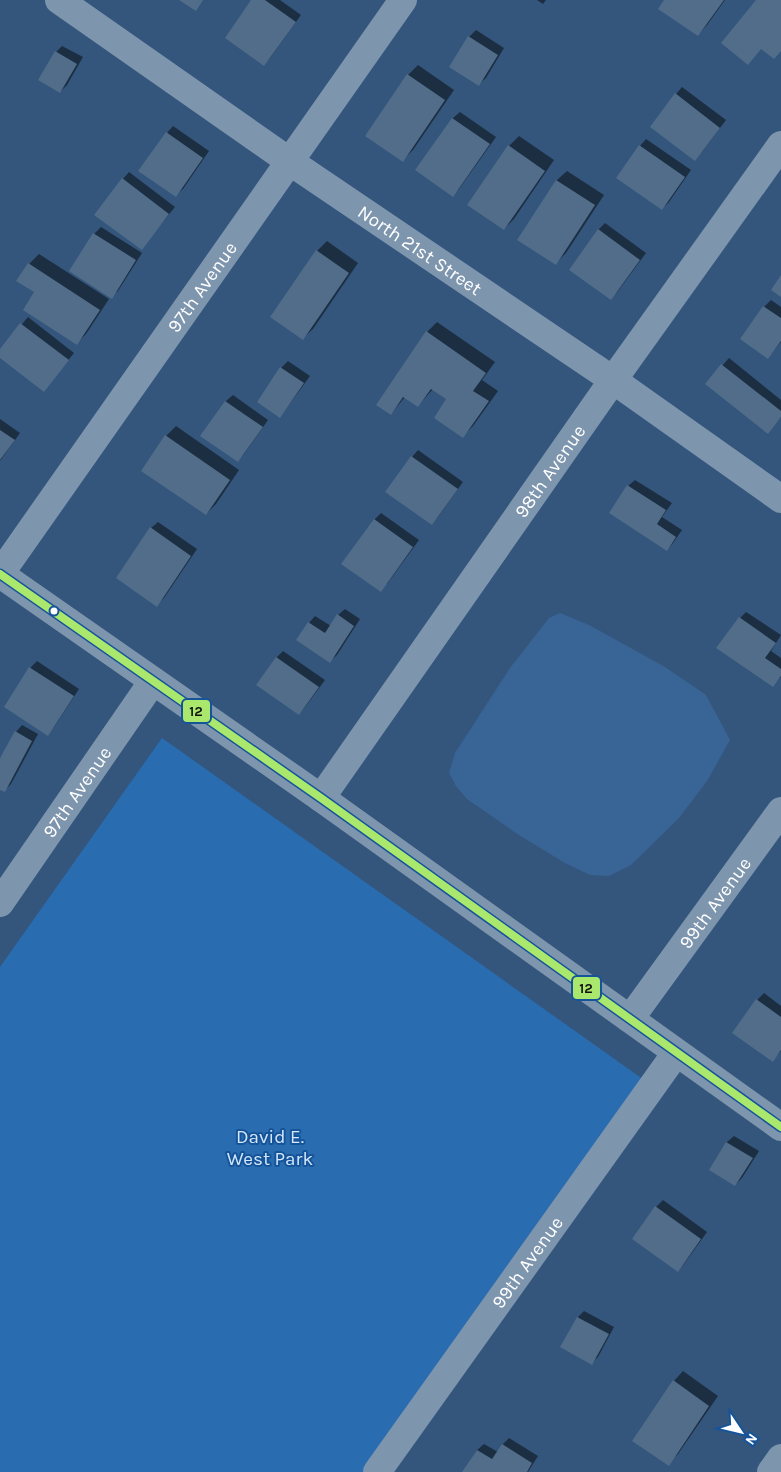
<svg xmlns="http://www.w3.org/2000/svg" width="781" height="1472" viewBox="0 0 781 1472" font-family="Karla,sans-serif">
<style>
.green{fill:#2a6cb0}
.water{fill:#396596}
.shadow{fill:#0007}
.building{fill:#516d8a}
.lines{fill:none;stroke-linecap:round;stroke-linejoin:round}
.minor{stroke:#7e95ae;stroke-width:28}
.bus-1-casing{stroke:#16549a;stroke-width:11}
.bus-1{stroke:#aae86d;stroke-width:8}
.bus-dot{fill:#fff;stroke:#16549a;stroke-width:2}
.labels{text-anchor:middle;stroke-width:4;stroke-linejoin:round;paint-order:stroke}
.street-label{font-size:19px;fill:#fff;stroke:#16549a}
.park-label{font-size:19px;fill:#d2e7fc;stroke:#16549a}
.line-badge{stroke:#16549a;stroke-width:2}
.pale-badge-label{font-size:14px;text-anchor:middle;font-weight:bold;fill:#111}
</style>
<rect width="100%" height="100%" fill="#34567c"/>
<path class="green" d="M162,738l485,344 -277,390h-370v-505z"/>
<path class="water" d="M560,613l29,12 76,42 41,28 24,45 -23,41 -28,37 -48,47 -22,11 -19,-1 -25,-12 -46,-28 -52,-36 -11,-13 -7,-13 6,-20 55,-85 39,-50z"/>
<g class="shadow">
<path d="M253,0h27l21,15 -31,43 -7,7z"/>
<path d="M537,0h9l-3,4z"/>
<path d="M666,0h59l-18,25 -9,10z"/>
<path d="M476,30l28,18 -18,30 -7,6 -28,-17 18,-30z"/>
<path d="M62,46l21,11 -16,28 -7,7 -4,-40z"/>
<path d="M418,65l36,25 -41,60 -10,10 -36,-24 41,-61z"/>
<path d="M682,87l44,33 -25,33 -25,-59z"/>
<path d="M460,112l36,25 -37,52 -6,6 -36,-25 36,-52z"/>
<path d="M173,126l36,25 -26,38 -7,6 -9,-62z"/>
<path d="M519,136l35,24 -40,59 -10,10 -35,-24 40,-59z"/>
<path d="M646,139l45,31 -22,32 -7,7 -22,-63z"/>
<path d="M567,171l37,24 -38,58 -10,10 -37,-24 38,-59z"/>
<path d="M129,172l46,35 -34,42 -18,-70z"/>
<path d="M605,223l41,30 -28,38 -7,7 -13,-68z"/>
<path d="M101,227l41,26 -24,38 -7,6 -40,-26 23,-37z"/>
<path d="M327,241l31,22 -45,66 -10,9 14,-87z"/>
<path d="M39,254l70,45 -23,35 -10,10 -47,-80z"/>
<path d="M771,300l10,7v35l-13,16 -26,-19 22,-32z"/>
<path d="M28,317l46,36 -30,37 -44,-34v-5z"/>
<path d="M437,322l58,40 -13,18 16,11 -25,35 -10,10 -15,-37 -15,-10 -15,17 -13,-9 -14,17 36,-82z"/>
<path d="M729,358l52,42v17l-13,15 -61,-49z"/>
<path d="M288,361l22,15 -24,33 -6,7 -22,-15 23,-33z"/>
<path d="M233,395l35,25 -24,34 -6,7 -36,-25 24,-35z"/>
<path d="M0,419l20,14 -20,28z"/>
<path d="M176,426l63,44 -23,34 -10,10 -40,-78z"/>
<path d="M418,450l45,32 -25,35 -6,7 -20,-67z"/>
<path d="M635,480l37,23 -10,14 20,13 -9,13 -6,7 -39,-64z"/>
<path d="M381,513l38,27 -32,44 -44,-20 32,-45z"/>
<path d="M158,522l39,27 -33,49 -7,7 -6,-77z"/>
<path d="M345,609l15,10 -23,36 -7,6 -21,-38 6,-7 16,10 7,-11z"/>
<path d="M746,612l35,23 -10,16 10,7v19l-8,8 -33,-67z"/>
<path d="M283,651l42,29 -20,27 -6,7 -41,-29 19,-28z"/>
<path d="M37,661l42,28 -25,38 -6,7 -18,-66z"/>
<path d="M22,725l16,9 -27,50 -7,7 -4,-3v-31l1,1 15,-26z"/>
<path d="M764,993l17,13v45l-8,9 -16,-60z"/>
<path d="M734,1136l25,15 -17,27 -7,7 -24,-15 16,-28z"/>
<path d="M663,1200l44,32 -23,32 -6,7 -44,-32 22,-32z"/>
<path d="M584,1311l30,16 -16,30 -6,6 -14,-46z"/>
<path d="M683,1371l35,25 -40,58 -10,10 6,-83z"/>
<path d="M509,1438l29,18 -10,16h-65l14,-22 7,-6 14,8 5,-8z"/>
</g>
<g class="building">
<path d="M179,0h24l-7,11z"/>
<path d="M251,0h14l31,22 -32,44 -39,-28z"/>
<path d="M664,0h60l-26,36 -40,-27z"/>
<path d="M756,0h25v51l-7,8 -13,-10 -13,16 -27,-22z"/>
<path d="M468,36l30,19 -19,31 -30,-19z"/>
<path d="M55,51l22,13 -17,29 -22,-13z"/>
<path d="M407,74l38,26 -42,62 -38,-26z"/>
<path d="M675,93l45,35 -25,33 -45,-34z"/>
<path d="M452,118l38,26 -37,53 -38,-27z"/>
<path d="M166,132l37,26 -27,39 -38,-26z"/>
<path d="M508,145l37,26 -41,59 -37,-25z"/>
<path d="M639,145l46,32 -23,33 -46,-32z"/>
<path d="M122,178l47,36 -27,36 -48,-35z"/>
<path d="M556,180l39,25 -39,60 -39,-25z"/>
<path d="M598,229l42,31 -29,40 -42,-30z"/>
<path d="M93,233l43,27 -24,39 -43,-28z"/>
<path d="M316,250l33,23 -46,67 -33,-23z"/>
<path d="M28,263l72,47 -23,35 -54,-35 11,-18 -18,-11z"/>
<path d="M781,275v22l-10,-7z"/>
<path d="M763,306l18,12v23l-13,18 -28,-20z"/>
<path d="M20,323l49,37 -25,32 -44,-34v-9z"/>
<path d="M426,331l60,42 -13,18 16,10 -26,37 -29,-20 12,-19 -15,-10 -13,18 -15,-10 -12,18 -15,-10z"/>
<path d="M721,364l60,47v6l-13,17 -63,-50z"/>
<path d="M280,367l24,16 -24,35 -23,-16z"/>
<path d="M225,401l38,26 -25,35 -38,-26z"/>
<path d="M0,430l15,10 -15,20z"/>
<path d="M165,435l65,45 -24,35 -65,-44z"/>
<path d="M411,456l47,33 -26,36 -47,-33z"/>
<path d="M627,485l39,25 -9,14 19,13 -9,14 -58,-38z"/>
<path d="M374,519l39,28 -32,45 -40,-28z"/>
<path d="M150,527l41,29 -34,51 -41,-29z"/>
<path d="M337,614l17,12 -24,37 -34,-23 12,-18 17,11z"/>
<path d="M739,617l37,26 -11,15 16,11v7l-8,11 -57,-39z"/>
<path d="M276,657l43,30 -20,28 -43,-30z"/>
<path d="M29,667l45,29 -26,40 -44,-29z"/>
<path d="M15,731l17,10 -27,51 -5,-2v-32z"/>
<path d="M756,999l25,18v33l-8,12 -41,-29z"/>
<path d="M726,1142l27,16 -18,28 -26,-16z"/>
<path d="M655,1206l46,33 -23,33 -46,-33z"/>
<path d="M577,1317l32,17 -17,31 -32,-18z"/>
<path d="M673,1380l36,26 -40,60 -37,-25z"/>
<path d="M502,1444l30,19 -5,9h-65l15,-22 15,9z"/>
</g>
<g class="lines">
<g class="minor">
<path id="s1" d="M59,0l230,161 324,219 168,119"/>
<path d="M0,574l321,224 460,329"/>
<path id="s2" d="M0,574l403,-574"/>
<path id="s3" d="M321,798l292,-418 168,-235"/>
<path id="s4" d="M0,903l153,-222"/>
<path id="s5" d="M630,1019l151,-208"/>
<path id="s6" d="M377,1472l299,-419"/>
<path d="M771,1472l10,-14"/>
</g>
<defs>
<path id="bus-1" d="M0,574l321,224 460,329"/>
</defs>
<use href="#bus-1" class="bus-1-casing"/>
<use href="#bus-1" class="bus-1"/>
</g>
<circle class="bus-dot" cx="54" cy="611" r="4.5"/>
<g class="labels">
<g class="street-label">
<text dy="7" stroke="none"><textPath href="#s1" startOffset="439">North 21st Street</textPath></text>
<text dy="7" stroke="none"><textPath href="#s2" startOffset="351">97th Avenue</textPath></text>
<text dy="7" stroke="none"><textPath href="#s3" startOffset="399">98th Avenue</textPath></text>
<text dy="7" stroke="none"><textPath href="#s4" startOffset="135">97th Avenue</textPath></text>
<text dy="7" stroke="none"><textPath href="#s5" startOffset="144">99th Avenue</textPath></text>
<text dy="7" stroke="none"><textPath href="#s6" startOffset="258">99th Avenue</textPath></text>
</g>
<g class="park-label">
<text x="270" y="1143">David E.<tspan x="270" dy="22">West Park</tspan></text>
</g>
</g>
<g class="line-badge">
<rect x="182" y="699" width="29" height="24" rx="5" fill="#aae86d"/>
<rect x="572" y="976" width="29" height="24" rx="5" fill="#aae86d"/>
</g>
<g class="pale-badge-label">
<text x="196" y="716">12</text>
<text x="586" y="993">12</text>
</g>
<g transform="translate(741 1432) rotate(125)" stroke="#16549a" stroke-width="4" paint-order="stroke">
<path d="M0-4L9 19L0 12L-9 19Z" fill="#ffffff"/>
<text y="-8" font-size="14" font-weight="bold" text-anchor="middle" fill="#ffffff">N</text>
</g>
</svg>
